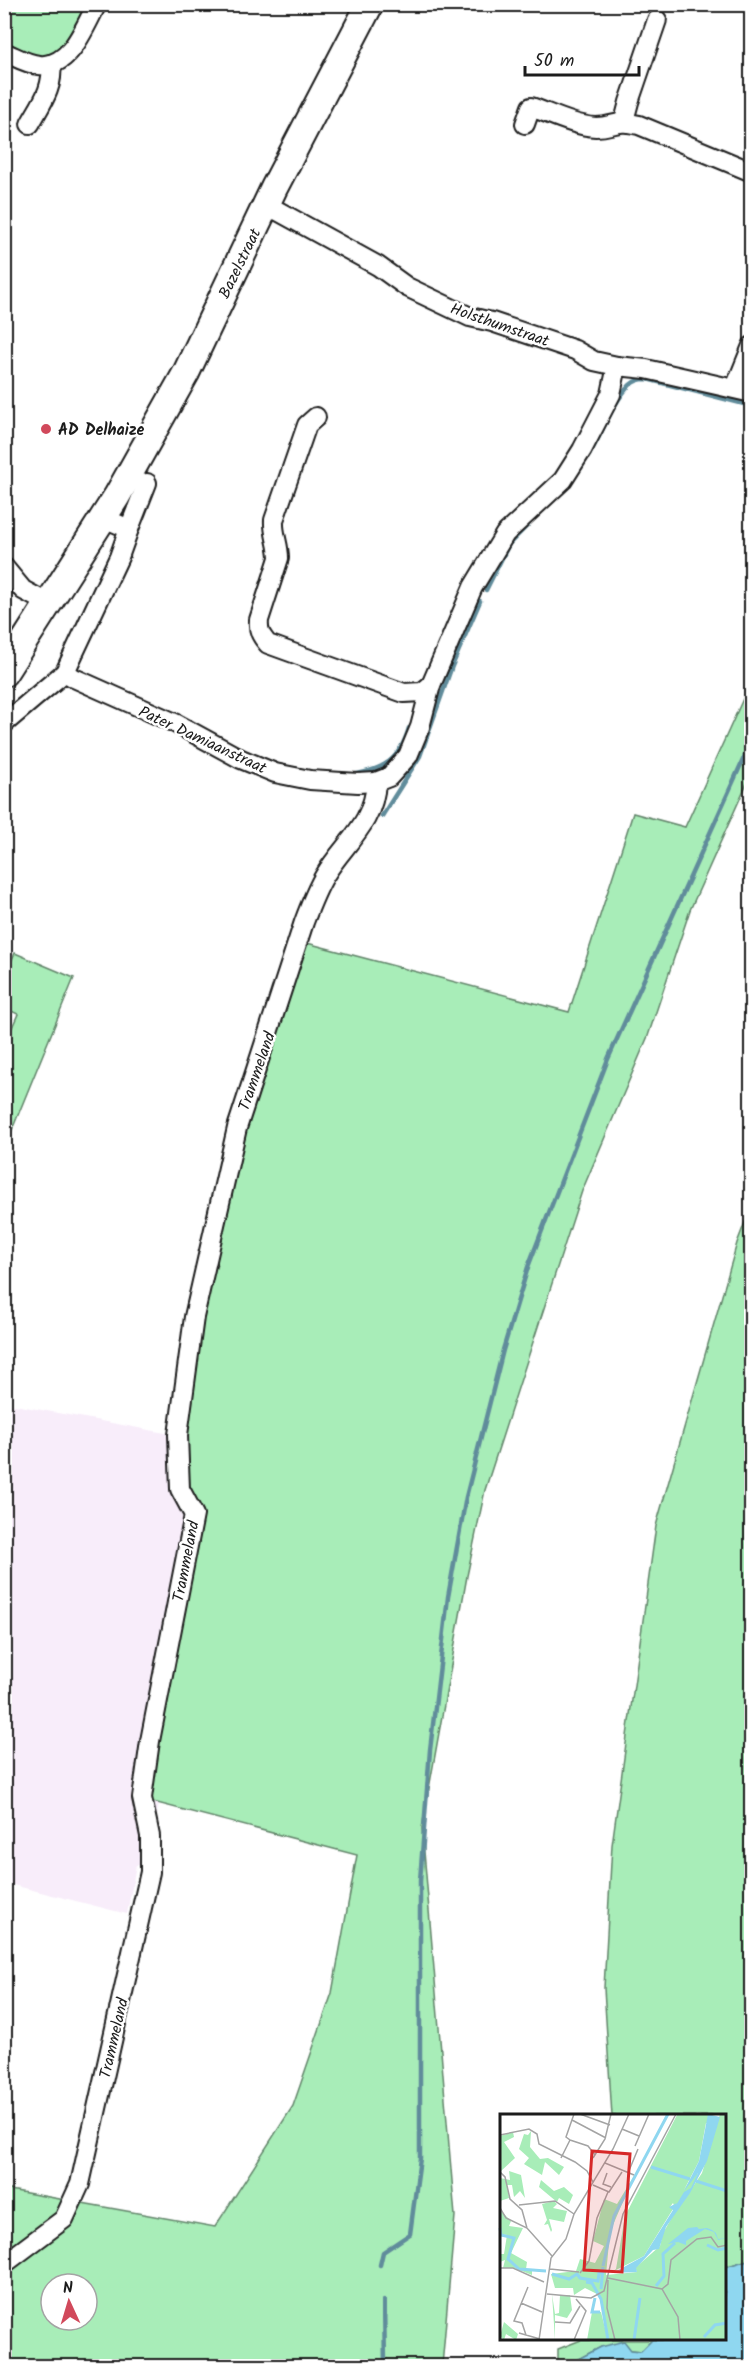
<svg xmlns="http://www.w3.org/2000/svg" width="756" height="2371" viewBox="0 0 756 2371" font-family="Kalam,sans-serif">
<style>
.built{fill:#f8edfa}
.green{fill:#a8edb8;stroke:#62846a;stroke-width:1.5;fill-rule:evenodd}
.water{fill:#8fd7f0;stroke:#618c9b;stroke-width:1.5}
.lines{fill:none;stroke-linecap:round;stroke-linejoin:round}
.stream{stroke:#618c9b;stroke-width:4.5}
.street-casing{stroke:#1c1c1c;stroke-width:22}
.secondary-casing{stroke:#1c1c1c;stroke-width:30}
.street{stroke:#fff;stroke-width:18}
.secondary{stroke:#fff;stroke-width:26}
.poi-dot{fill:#d1495b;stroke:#fff;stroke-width:2}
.labels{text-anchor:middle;stroke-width:5;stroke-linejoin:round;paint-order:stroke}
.street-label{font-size:16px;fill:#1c1c1c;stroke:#fff}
.poi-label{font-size:16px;font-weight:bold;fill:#1c1c1c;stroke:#fff;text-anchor:start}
.inset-river{fill:none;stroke:#8fd7f0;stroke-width:3}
.inset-road{fill:none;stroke:#a4a4a4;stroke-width:1.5}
.view{fill:#d62828;fill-opacity:0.15;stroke:#d62828;stroke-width:3}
.inset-edge{fill:none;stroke:#1c1c1c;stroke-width:3}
</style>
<rect width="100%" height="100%" fill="#fff"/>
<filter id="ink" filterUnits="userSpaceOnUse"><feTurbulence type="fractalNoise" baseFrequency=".0167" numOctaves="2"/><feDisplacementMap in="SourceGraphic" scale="12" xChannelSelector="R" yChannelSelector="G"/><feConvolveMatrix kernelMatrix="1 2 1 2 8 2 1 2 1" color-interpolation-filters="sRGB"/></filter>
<g filter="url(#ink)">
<path class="built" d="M4,1403l172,32 15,82 -56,280 24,6 -11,63 -12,-1 -9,49 -122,-31z"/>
<g class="green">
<path d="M5,5h81c-8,14 -15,33 -26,46 -14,17 -43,1 -55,-10z"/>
<path d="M751,681v93l-61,136 -42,126 -66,155 -97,299 -18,86 -45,252 33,388 -13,150h-437l-1,-177 211,38 78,-121 39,-113 25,-138 -223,-58 57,-280 -16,-27 48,-333 80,-215 266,70 64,-199 52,14zM51,2284h36v36h-36z"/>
<path d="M15,953l59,25 -69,169v-104l13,-29 -13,-6v-33z"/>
<path d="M751,1207v1052l-26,8 -1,-151h-112l-8,-128 8,-143 44,-319 81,-283z"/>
<path d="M581,2340h71l-10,11 -41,-4 -36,19h-7v-17z"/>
</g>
<path class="water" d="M751,2259v107h-186l36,-19 23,-6 7,9 10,1 11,-11h72l1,-73z"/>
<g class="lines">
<g class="stream">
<path d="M589,455c13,-21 24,-53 41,-70 5,-5 11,-6 17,-6l105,27"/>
<path d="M486,590l23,-46 19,-19"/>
<path d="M352,775c33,-6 47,-14 57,-47h2"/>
<path d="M382,816l38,-60 32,-90 28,-65"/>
<path d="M380,2265l3,-13 27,-18 10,-76v-277l10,-131 18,-153 18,-100 37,-147 25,-83 80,-208 144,-319"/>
<path d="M384,2301l1,65"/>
</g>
<defs>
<g id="street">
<path d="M4,52c12,5 23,12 35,13 31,4 46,-39 58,-61"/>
<path d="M624,121l5,-19 28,-82"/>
<path d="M30,124c11,-20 24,-36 21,-60"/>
<path d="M525,124l6,-17c20,7 44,19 65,20 18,0 20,-8 43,-2l113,47"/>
<path d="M267,205l111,61 29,21 63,30 22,5 83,28 19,11 23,5 29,3 106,24"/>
<path d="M735,388l17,-42"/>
<path d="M316,417l-9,8 -33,95c-1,14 5,24 5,38l-20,62c-1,11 2,16 9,24l136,49 18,-1 9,-7"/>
<path d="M129,529l18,-46"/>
<path d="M4,567l19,23 26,14"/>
<path d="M65,672l9,6 101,45 66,36 34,14 35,7 48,3 18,-1 13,-5 19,-21 12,-29 11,-42 42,-98 32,-53 58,-54 19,-30 29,-56 6,-28"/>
<path d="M6,722l59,-50 54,-115 10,-28 -25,-11"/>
<path d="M4,2264l60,-45 16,-35 70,-312v-36l-8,-38 8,-57 44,-226 -14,-26 -2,-54 16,-118 43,-189 67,-206c6,-16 12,-32 21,-47 20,-33 49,-51 51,-93"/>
</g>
<path id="secondary" d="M4,673l113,-177 69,-123 88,-185 96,-184"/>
</defs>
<use href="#street" class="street-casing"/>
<use href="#secondary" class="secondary-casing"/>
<use href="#street" class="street"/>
<use href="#secondary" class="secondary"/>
</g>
</g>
<circle class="poi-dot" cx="46" cy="429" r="6"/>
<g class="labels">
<g class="street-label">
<text transform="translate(239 263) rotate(-64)" y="6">Bazelstraat</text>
<text transform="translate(500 324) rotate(19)" y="6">Holsthumstraat</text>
<text transform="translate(203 739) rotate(25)" y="6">Pater Damiaanstraat</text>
<text transform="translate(256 1071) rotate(-71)" y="6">Trammeland</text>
<text transform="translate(185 1561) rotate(-79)" y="6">Trammeland</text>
<text transform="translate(113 2038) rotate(-77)" y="6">Trammeland</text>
</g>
<g class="poi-label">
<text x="58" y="435">AD Delhaize</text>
</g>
</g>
<g transform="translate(500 2114)">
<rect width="226" height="226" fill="#fff"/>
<path d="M208,0l1,10 -3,-1 -7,38 -15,29 11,-18 3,2 -6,14 10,-15 18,-59h6v226h-117l-10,-45 -14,-7 -11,7 -1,-7h-18l-4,-14 25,-3 4,-12 15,4 9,-17 -11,-5 11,-42 13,5 17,-28 -24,56 -4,43 31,-3 -2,-4 25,-22 3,-13 22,-38 -10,13 -2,-5 -3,4 3,2 -29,47 -32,16 4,-3 9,-53 52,-101zM31,17l-1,16 10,12 8,-1 16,9 -5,8 -14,-13 -3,13 -18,-11 5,-6 -10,-9 5,-15 4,1zM13,18l1,5 -10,5 11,16 -14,13 -1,-35zM9,57l12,4 4,23 -5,-7 -6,6 -2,-12h-5l2,13 -9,3v-23l10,2zM41,66l13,11 10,-4 9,8 -4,9 -10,-6 -2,4 -18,-15zM54,87l3,3 -4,4 14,3 -3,11 -15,-3 3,11 -1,2 -3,-8 -4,1 3,-5 -5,-16zM0,96l11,11 -2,5 14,2 -12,25 16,9 -1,7 6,2v4l-18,-7h-11l2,-8 -5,2v-8h4l3,-19 -7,-1zM52,180l3,20 4,-1 1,-18h10l2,15 -5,8 -12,-3v25zM92,198h9l7,28h-21zM4,208l14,12 -2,6 -10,-6 -2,6 -4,-4z" fill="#a8edb8"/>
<path d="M208,0l12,3 -13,44 -17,32 -24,34 -7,22 -6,1 -17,18 1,4 -24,1 31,-17 29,-46 -4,-3 8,-4 -2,4 9,-15 7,-4 7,-15 -14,18 15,-30zM197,113l2,2 8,-1 5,2 4,3 2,6 8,-1 -8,2 -4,-8 -9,-3 -19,12v4l-8,-3 -10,2 20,-16z" fill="#8fd7f0"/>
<path class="inset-river" d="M151,53l39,12M196,67l31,10M0,114l1,7 13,3 -6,21 11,10 27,2M207,131l11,5 9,-2M103,152l11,-50 54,-102M52,160l17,5 8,-5 3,4 18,3 1,-8 6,-2M86,168l6,1 9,16 7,41M156,172l8,-10 -1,-22 12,-11M101,175l2,-22M95,184l-3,14h8M204,223l11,-12 12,-2M134,226l6,-42"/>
<path class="inset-road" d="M80,0l30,11M72,6l34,18M122,15l17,7M0,21l29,-6 8,5 2,10 36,18 12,9 6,11M70,26l18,6 7,9M135,32l14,-32M61,44l9,-18 -4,-3 8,-23M93,44l12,-19 6,-25M105,49l29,12M0,58l5,5 5,22 12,11 5,18M107,59l-4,11 8,3M128,59l10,-24M93,71l16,7 13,-20M19,91l36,-4 19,13M0,94l6,10 21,10 25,28M0,154h13l31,14M50,155l29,3M80,159l9,-12 8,-43 11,-26M108,164l54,11 16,28 2,23M108,166l-1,28 8,32M162,175l6,-5 3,-24 26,-21 14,-2 7,10 9,-2M47,180l44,4 13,-7 19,-77 53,-100M21,189l21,9M55,208l15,1 10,-17M19,219l21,6M26,221l-4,-12 -8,-2 14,-34M39,226l12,-82 15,-19 8,-25 39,-65 16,-35M74,226l12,-29 -10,-12"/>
<path class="view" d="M92,37l38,3 -8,118 -38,-2z"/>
<rect width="226" height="226" class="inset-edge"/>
</g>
<rect width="756" height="2371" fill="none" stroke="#fff" stroke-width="24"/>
<rect x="12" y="12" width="732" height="2347" fill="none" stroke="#1c1c1c" stroke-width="2" filter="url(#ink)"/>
<g transform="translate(69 2302) rotate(356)"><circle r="28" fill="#ffffff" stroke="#a4a4a4" stroke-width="1.5"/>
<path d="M0-4.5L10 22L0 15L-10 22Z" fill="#d1495b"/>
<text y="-9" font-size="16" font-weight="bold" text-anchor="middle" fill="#1c1c1c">N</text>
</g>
<path d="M525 66v9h114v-9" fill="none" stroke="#1c1c1c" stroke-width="3"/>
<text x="534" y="66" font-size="18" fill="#1c1c1c" stroke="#ffffff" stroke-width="4.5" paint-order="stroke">50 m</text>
</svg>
